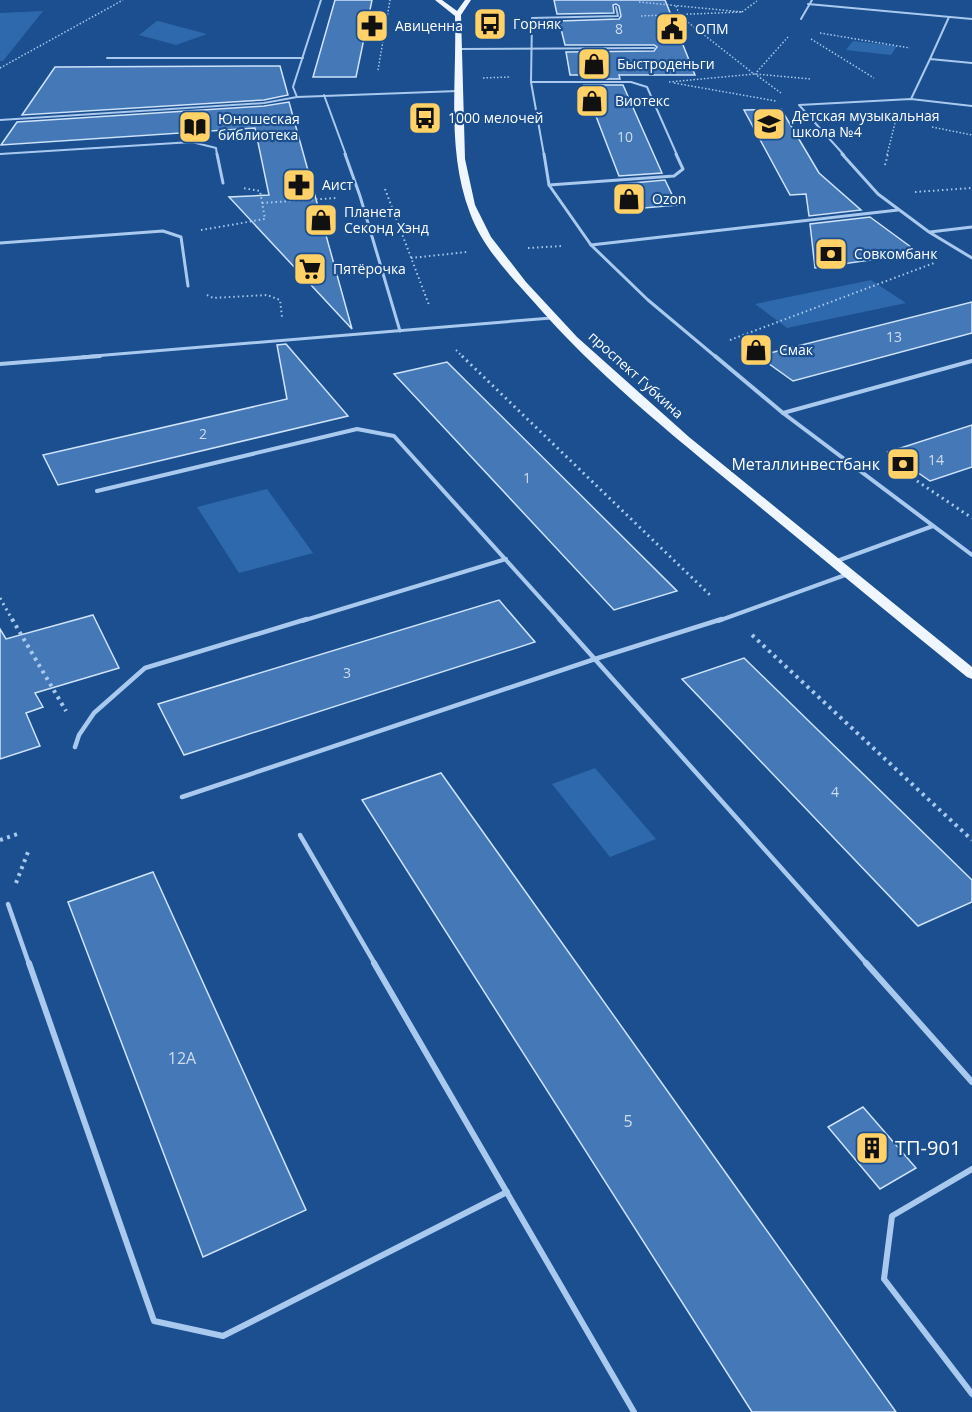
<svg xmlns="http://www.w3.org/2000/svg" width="972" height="1412" viewBox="0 0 972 1412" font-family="'Open Sans',sans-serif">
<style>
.green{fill:#2e69ad}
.building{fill:#4478b7;stroke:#cfe3fa;stroke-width:1.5}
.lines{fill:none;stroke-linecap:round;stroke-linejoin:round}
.path-far3{stroke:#a9c9ee;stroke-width:1.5;stroke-dasharray:1.5 2;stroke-linecap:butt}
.path-far2{stroke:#a9c9ee;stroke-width:2;stroke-dasharray:1.5 3;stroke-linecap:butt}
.path-far1{stroke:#a9c9ee;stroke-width:3;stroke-dasharray:2 4;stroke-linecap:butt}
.path{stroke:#a9c9ee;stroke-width:4;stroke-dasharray:3 4.5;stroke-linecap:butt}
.service-far4{stroke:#a9c9ee;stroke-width:2}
.service-far3{stroke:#a9c9ee;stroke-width:3}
.service-far2{stroke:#a9c9ee;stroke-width:4}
.service-far1{stroke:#a9c9ee;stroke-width:4.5}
.service{stroke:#a9c9ee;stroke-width:6}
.primary{fill:#f0f6ff;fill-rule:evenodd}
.labels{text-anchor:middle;stroke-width:4.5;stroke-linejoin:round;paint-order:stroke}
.far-poi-label{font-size:14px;fill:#fff;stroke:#1b4f8f;text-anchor:start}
.number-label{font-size:14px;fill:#d0dded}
.far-street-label{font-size:14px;fill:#fff;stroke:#1b4f8f}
.poi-label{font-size:16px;fill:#fff;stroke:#1b4f8f;text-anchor:end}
.near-number-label{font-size:16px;fill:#d0dded}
.near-poi-label{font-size:20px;fill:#fff;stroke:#1b4f8f;text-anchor:start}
</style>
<rect width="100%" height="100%" fill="#1b4f8f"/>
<g class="green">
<path d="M43,11l-40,50h-3v-48z"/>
<path d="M157,21h1l49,13 -31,11 -37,-10z"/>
<path d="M853,41l44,5 -6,9 -45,-5z"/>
<path d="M871,280l35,23 -119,25 -32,-24z"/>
<path d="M267,489l46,64 -74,20 -42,-66z"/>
<path d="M595,768l61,71 -46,18 -58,-73z"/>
</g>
<g class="building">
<path d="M335,0h37l-16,77h-43z"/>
<path d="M554,0h111l30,75h-76l1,4h-38l-2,-4h-10l-4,-23 88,-1 3,-4 -3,-2h-89l-6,-24 60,-2 2,-3 -2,-10 -3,-2 -3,1 1,8 -57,1z"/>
<path d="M280,66l8,29 -24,5 -242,15 33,-48z"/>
<path d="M584,85h39l39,88 -43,3z"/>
<path d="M289,102l63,227 -123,-132 40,-2 -14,-67 -254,17 16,-23 247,-16z"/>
<path d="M781,109l38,64 42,37 -52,6 -3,-22 -16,1 -46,-85z"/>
<path d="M665,180l12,25 -45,4 -10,-25z"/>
<path d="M870,217l49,36 -104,15 -5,-44z"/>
<path d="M972,302v31l-179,48 -35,-25z"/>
<path d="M286,344l62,72 -290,69 -15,-30 244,-56 -10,-54z"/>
<path d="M447,362l230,229 -63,19 -220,-236z"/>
<path d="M972,425v42l-42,14 -42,-29z"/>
<path d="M499,600l36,42 -351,113 -26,-51z"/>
<path d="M93,615l26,53 -84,25 8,14 -17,6 14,33 -40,13v-130l6,10z"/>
<path d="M744,658l228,222v22l-54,24 -236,-247z"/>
<path d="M441,773l455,639h-144l-390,-612z"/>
<path d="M153,872l153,338 -103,47 -135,-355z"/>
<path d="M863,1107l53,61 -36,21 -52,-62z"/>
</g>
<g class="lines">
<g class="path-far3">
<path d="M639,2l103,10 -102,4"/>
<path d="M676,6l4,10 74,58"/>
<path d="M742,12l15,-11"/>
<path d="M820,33l90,15"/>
<path d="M811,39l63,39"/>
<path d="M0,68l123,-68"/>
<path d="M378,70l12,-70"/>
<path d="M483,78l26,-1"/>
<path d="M669,82l86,-8 56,5"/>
<path d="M674,83l102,18"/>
<path d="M781,93l-26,-19 33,-37"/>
<path d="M932,127l40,8"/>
<path d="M887,155l8,-32"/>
</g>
<g class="path-far2">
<path d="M885,165l3,-11"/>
<path d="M385,189l44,116"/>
<path d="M915,192l57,-4"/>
<path d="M262,203l74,-5"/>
<path d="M201,230l64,-11 -5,-28 -17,-3"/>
<path d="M528,248l34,-2"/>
<path d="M411,258l56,-6"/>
<path d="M207,295l6,3 54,-3 13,5 2,17"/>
<path d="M730,340l204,-77"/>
<path d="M456,350l7,7"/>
</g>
<g class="path-far1">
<path d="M462,356l250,241"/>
<path d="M917,481l55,37"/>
<path d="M0,598l13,23"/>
</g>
<g class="path">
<path d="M12,619l54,92"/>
<path d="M752,635l220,205"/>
<path d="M0,840l20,-7"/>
<path d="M16,883l12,-31"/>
</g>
<g class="service-far4">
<path d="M808,4l164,15"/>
<path d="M801,19l11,-19"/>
<path d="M460,49l194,-1"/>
<path d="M107,58h196"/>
<path d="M930,59l19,-42"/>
<path d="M531,82h100l16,5 30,68"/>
<path d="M324,95l22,60"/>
<path d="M297,97l-4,-10 28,-87"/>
<path d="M911,99l19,-40 42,4"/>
<path d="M0,120l264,-17 33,-6 161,-6"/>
<path d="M0,154l192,-12 24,6 1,7"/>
<path d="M544,155l-13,-73 1,-64 86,-2 -2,-9"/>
<path d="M844,155l-45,-50 112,-6 61,7"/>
</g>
<g class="service-far3">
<path d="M217,154l6,29"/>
<path d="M345,154l15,42 40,135"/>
<path d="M544,154l5,31 42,60 57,55 68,57"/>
<path d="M842,154l36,40 51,38 43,26"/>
<path d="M549,185l125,-9 9,-7 -7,-15"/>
<path d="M930,232l42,-5"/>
<path d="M0,243l163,-12 18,6 7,49"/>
<path d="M591,245l307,-35"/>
<path d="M82,357l469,-39"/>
</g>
<g class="service-far2">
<path d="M715,356l68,57 189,142"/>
<path d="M0,364l100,-8"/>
<path d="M783,413l189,-52"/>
<path d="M97,491l260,-62 37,7 167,185"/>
<path d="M837,561l96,-35"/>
<path d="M302,621l204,-62"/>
<path d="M718,621l130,-47"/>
</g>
<g class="service-far1">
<path d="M559,619l308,345"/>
<path d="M75,747l4,-12 15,-22 51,-45 162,-49"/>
<path d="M182,797l413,-138 127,-40"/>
<path d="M300,835l75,129"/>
<path d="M8,904l21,60"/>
</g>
<g class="service">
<path d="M29,963l125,358 69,15 284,-144"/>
<path d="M374,963l260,449"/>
<path d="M866,963l106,119"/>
<path d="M972,1169l-80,47 -8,63 88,115"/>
</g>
<path class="primary" d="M435,0h7l15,11 8,-11h6l-10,15 4,144 10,46 16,32 35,45 51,55 112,100 283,230v12l-5,-2c-75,-61 -149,-122 -224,-184 -73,-60 -148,-120 -210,-192 -23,-26 -51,-54 -63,-88 -24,-62 -13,-132 -15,-197z"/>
</g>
<defs>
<symbol id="bus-square" viewBox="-11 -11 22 22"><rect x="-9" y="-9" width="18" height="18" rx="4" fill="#ffd166" stroke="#1b4f8f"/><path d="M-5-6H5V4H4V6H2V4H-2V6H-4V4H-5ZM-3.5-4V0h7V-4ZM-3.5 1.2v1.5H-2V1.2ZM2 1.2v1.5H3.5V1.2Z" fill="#111"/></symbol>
<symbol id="pharmacy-square" viewBox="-11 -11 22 22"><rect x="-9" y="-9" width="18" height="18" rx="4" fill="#ffd166" stroke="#1b4f8f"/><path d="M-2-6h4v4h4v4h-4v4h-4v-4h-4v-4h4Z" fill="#111"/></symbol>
<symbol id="civic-square" viewBox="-11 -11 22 22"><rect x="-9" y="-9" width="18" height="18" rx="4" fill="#ffd166" stroke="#1b4f8f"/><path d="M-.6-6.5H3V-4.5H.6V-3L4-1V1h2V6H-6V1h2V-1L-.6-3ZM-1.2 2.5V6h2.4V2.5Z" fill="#111"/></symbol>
<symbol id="shop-square" viewBox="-11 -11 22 22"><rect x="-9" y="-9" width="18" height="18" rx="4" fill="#ffd166" stroke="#1b4f8f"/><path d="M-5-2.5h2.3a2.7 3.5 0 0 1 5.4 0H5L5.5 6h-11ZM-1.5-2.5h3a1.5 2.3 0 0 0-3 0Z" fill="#111"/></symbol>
<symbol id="school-square" viewBox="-11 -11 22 22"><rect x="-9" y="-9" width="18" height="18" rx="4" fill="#ffd166" stroke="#1b4f8f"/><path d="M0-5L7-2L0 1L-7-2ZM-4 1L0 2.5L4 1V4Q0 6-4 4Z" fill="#111"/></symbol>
<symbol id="library-square" viewBox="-11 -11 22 22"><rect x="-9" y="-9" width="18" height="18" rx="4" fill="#ffd166" stroke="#1b4f8f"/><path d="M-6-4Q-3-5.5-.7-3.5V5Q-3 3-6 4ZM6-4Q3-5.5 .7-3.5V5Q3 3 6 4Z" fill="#111"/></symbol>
<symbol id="bank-square" viewBox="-11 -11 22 22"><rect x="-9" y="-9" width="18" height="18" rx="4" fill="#ffd166" stroke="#1b4f8f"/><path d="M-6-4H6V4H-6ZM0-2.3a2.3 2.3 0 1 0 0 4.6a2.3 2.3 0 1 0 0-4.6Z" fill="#111"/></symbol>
<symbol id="supermarket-square" viewBox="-11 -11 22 22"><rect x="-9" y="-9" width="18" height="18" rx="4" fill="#ffd166" stroke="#1b4f8f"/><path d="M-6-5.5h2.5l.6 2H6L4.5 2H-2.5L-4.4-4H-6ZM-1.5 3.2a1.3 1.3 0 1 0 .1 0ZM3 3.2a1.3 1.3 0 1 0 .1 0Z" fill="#111"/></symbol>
<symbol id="building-square" viewBox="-11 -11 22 22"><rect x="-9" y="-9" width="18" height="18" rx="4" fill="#ffd166" stroke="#1b4f8f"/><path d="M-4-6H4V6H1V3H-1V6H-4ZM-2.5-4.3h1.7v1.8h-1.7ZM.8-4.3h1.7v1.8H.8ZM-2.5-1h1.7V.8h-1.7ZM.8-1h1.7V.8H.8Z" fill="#111"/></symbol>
</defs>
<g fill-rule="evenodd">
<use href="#bus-square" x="471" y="5" width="38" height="38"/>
<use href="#pharmacy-square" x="353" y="7" width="38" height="38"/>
<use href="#civic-square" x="653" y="10" width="38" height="38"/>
<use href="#shop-square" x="575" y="45" width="38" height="38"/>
<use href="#shop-square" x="573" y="82" width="38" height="38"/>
<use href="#bus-square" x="406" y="99" width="38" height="38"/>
<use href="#school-square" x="750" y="105" width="38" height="38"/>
<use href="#library-square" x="176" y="108" width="38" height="38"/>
<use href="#pharmacy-square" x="280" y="166" width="38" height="38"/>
<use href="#shop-square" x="610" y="180" width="38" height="38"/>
<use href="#shop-square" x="302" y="201" width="38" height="38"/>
<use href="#bank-square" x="812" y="235" width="38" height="38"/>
<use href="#supermarket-square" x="291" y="250" width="38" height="38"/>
<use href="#shop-square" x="737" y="331" width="38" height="38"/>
<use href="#bank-square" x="884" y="445" width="38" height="38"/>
<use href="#building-square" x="853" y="1129" width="38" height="38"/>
</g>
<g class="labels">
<g class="far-poi-label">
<text x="513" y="29">Горняк</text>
<text x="395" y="31">Авиценна</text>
<text x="695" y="34">ОПМ</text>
<text x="617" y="69">Быстроденьги</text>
<text x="615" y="106">Виотекс</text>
<text x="792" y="121">Детская музыкальная<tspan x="792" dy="16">школа №4</tspan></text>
<text x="448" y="123">1000 мелочей</text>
<text x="218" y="124">Юношеская<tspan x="218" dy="16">библиотека</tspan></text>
<text x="322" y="190">Аист</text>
<text x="652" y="204">Ozon</text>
<text x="344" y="217">Планета<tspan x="344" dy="16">Секонд Хэнд</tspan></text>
<text x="854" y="259">Совкомбанк</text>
<text x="333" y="274">Пятёрочка</text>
<text x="779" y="355">Смак</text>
</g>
<g class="number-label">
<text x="619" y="34">8</text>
<text x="625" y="142">10</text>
<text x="894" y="342">13</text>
<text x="203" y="439">2</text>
<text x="936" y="465">14</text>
<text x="527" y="483">1</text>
<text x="347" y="678">3</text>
<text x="835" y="797">4</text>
</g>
<g class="far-street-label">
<text transform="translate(636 375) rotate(42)" y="5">проспект Губкина</text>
</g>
<g class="poi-label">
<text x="880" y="470">Металлинвестбанк</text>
</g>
<g class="near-number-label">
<text x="182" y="1064">12А</text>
<text x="628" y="1127">5</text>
</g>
<g class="near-poi-label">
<text x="895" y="1155">ТП-901</text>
</g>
</g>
</svg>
